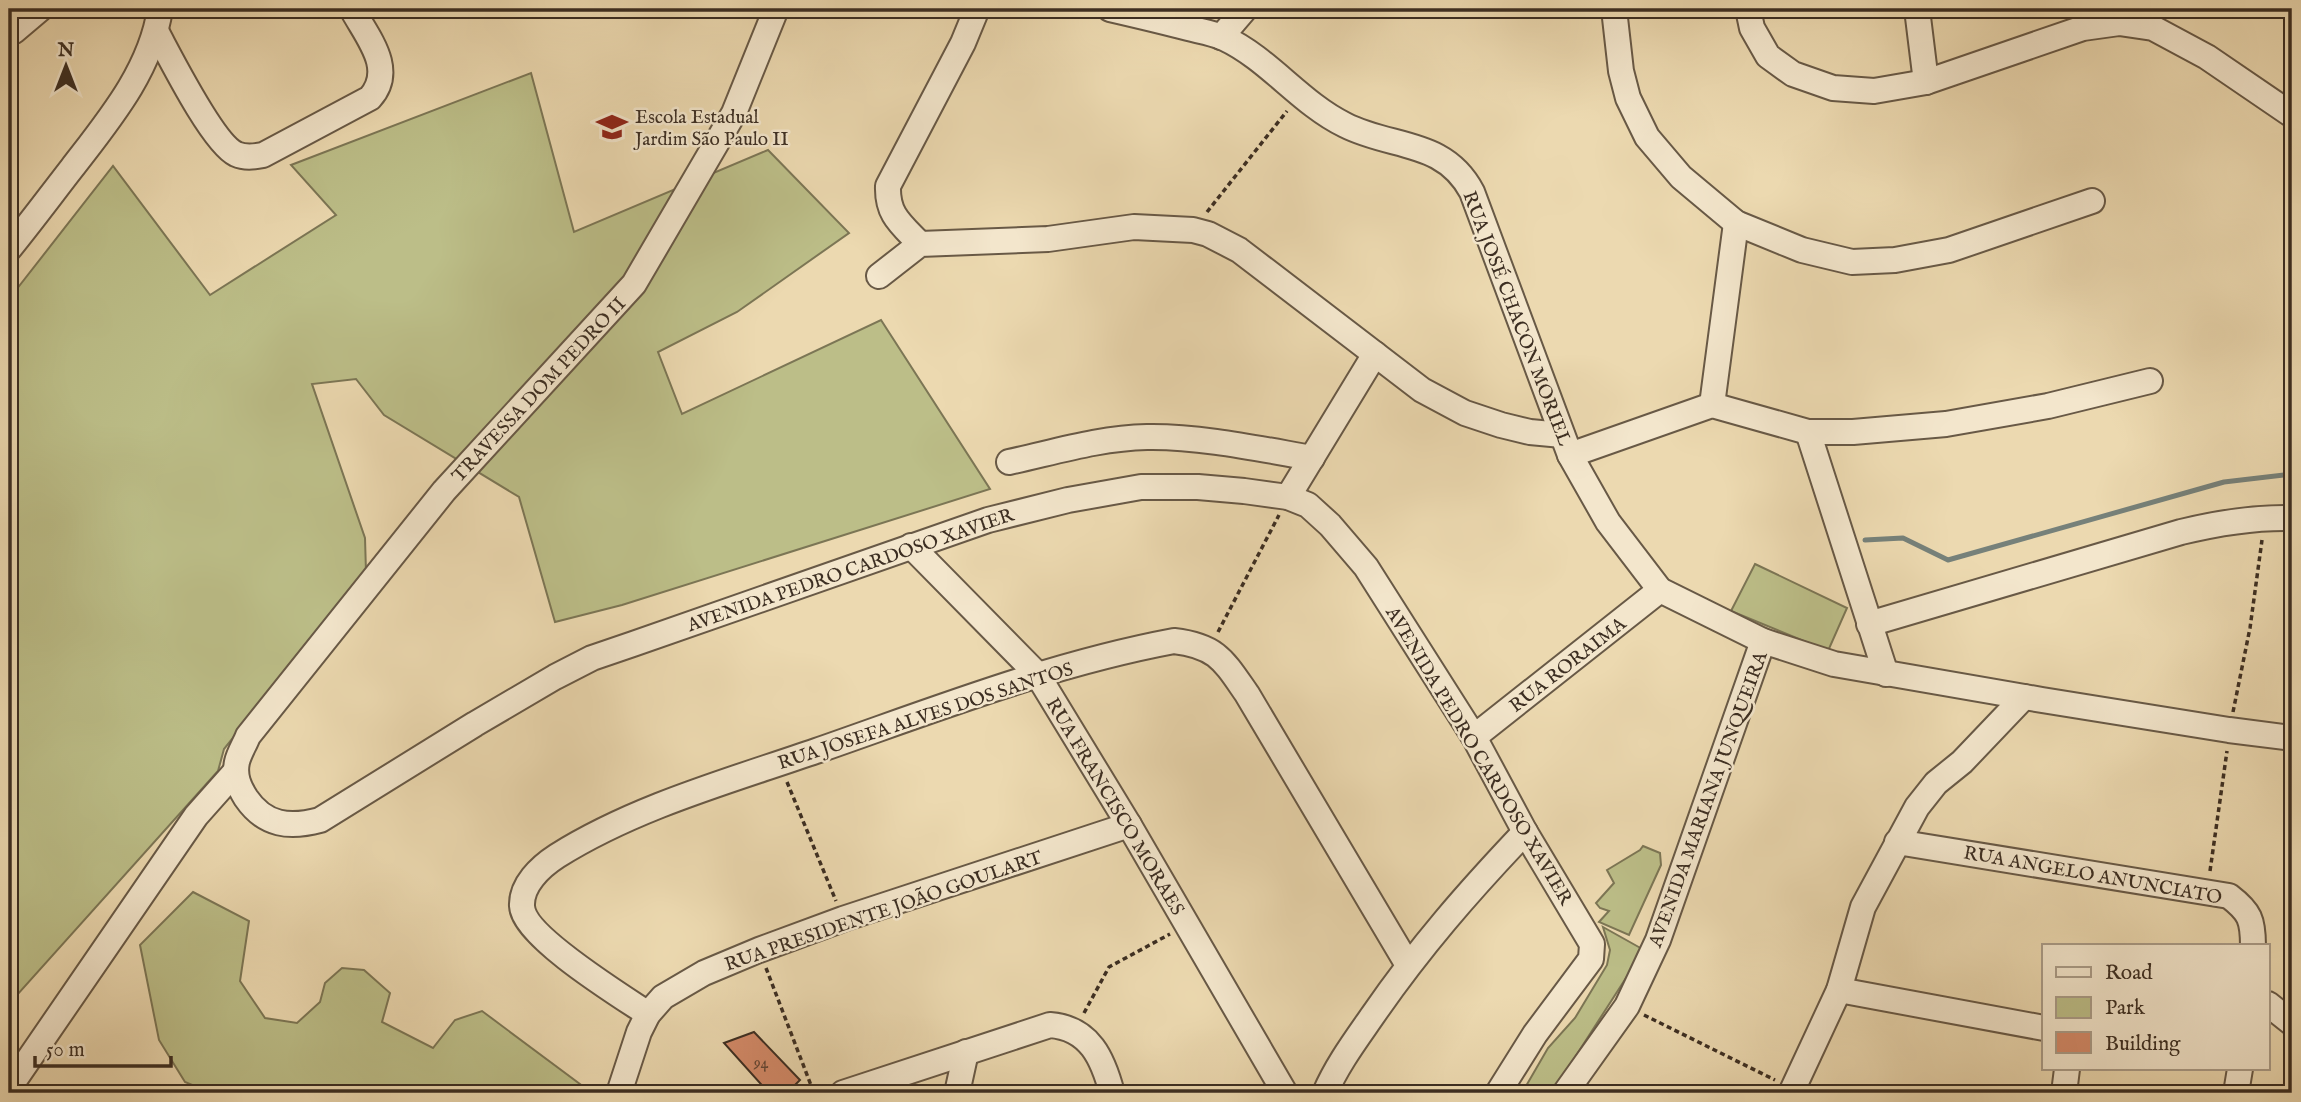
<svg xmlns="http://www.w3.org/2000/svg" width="2301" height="1102" viewBox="0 0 2301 1102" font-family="'IM FELL English',serif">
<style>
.green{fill:#bcbe88;stroke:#7c7655;stroke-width:2}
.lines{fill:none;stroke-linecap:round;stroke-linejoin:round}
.stream{stroke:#76817a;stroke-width:5}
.building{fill:#d48a69;stroke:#3c2e22;stroke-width:2}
.minor-casing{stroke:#685946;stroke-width:28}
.path{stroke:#3c2e22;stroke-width:3.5;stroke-dasharray:5 3.5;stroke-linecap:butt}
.minor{stroke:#f3e6cc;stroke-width:24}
.labels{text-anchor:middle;stroke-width:5;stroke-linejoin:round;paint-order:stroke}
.number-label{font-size:16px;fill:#624534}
.poi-label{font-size:19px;fill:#3c2e22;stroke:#f3e6cc;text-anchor:start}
.street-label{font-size:19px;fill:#3c2e22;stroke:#f3e6cc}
</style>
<rect width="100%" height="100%" fill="#ecd9b0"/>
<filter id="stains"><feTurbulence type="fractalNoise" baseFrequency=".00286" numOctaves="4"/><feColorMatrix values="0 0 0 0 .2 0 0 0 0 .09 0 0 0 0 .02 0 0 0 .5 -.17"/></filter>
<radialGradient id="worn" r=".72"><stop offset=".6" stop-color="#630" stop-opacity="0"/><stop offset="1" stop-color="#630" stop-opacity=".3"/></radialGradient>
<g class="green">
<path d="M531,73l43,159 194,-82 81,83 -112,79 -79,40 24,62 199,-94 109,169 -368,116 -67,17 -36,-125 -135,-82 -28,-36 -44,5 53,154 1,34 -142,177 -6,22 -209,233v-705l104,-133 97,129 126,-80 -45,-50z"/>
<path d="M1755,564l92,44 -19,43 -97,-40z"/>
<path d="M1643,846l17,7 1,12 -32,70 -30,-13 10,-11 -9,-3 -4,-5 18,-20 -7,-13 33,-20z"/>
<path d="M193,892l56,29 -9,60 25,37 32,5 23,-21 5,-19 17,-15 22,2 26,23 -8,29 51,26 22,-28 27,-9 110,82h-381l-26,-11 -26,-42 -19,-95z"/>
<path d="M1603,927l41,23 -92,143h-30l26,-45 27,-30 32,-53 3,-15z"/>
</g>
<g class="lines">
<path class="stream" d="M1865,540l38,-2 45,22 276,-78 68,-8"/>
</g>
<path class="building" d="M754,1032l46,48 -13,13h-18l-45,-50z"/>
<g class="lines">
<defs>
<g id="minor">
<path d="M776,9l-42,104 -100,171 -190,207 -196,245c-3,8 -9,17 -11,26 -3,14 2,25 9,36 19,28 44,30 74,22l155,-96 80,-47 37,-19 41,-14 355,-124 80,-20 73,-13h57l46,4 44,6 20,8 22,20 36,42 108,170 51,95 67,112 -1,15 -56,75 -37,59"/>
<path d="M1110,9c26,6 52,12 78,19 12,3 25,5 36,10 45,21 76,65 121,87 47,24 99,14 127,67l98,263 38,67 52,68 103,51 71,23 208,36 187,30 63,8"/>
<path d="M1614,9l7,62 7,27 19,39 34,40 55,46 66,27 50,12 43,-2 54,-10 143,-49"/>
<path d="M1748,9l4,19 16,28 25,18 40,14 41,3 52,-9 157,-54 36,-5 34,5 54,29 85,58"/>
<path d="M1917,9l9,73"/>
<path d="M9,32l5,-1 26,-22"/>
<path d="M157,33c14,26 56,110 79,121 9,4 17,3 27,1l107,-57c26,-29 -3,-61 -18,-89"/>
<path d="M1221,37l24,-28"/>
<path d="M920,244c-19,-20 -33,-29 -32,-58l75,-143 14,-34"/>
<path d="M9,249c22,-27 42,-54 63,-81 37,-48 79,-98 88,-159"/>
<path d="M879,276l41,-32 128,-5 86,-12 59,3 15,4 31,16 183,140 43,23 36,12 29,7 32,3"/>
<path d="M1712,405l24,-182"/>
<path d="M1808,432l78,242"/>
<path d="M1570,455l142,-50 96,27h45l93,-8 102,-18 102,-25"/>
<path d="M1009,462c46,-10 91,-24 138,-25 52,-1 113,12 165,21"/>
<path d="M1288,497l87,-143"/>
<path d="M911,546l126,128 92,151 156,268"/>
<path d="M1869,624l312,-92c37,-9 73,-15 111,-14"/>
<path d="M1474,737l186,-147"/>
<path d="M1897,842l332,54c21,16 24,24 24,50"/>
<path d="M1839,990l205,38"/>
<path d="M2268,1004l24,19"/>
<path d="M648,1014c-27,-18 -125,-78 -126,-108 -1,-21 18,-39 35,-50 78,-49 172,-75 259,-105 118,-41 235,-87 358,-110 43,5 50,20 73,53l161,271"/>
<path d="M9,1088l187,-272 40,-45"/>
<path d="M619,1093l20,-61 9,-18 15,-17 41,-24 55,-23 84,-31 286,-94"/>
<path d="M843,1093l207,-68c40,3 53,34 62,68"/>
<path d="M957,1093l9,-41"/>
<path d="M1325,1093c12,-28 30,-52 48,-78 47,-68 95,-123 152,-183"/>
<path d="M1565,1093l62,-87 31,-66 105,-299"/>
<path d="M1791,1093l48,-103 24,-83 54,-100 19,-24 26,-21 62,-65"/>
<path d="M2064,1093l3,-24"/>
<path d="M2236,1093l4,-24"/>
</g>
</defs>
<use href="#minor" class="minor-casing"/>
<g class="path">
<path d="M1207,212l80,-101"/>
<path d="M1218,632l61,-117"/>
<path d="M2233,712l17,-84 12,-88"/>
<path d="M787,782l49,119"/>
<path d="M2210,871l17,-120"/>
<path d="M766,968l48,125"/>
<path d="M1084,1013l25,-46 61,-33"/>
<path d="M1644,1015l131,65"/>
</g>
<use href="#minor" class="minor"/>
</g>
<defs>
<symbol id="school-bare" viewBox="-9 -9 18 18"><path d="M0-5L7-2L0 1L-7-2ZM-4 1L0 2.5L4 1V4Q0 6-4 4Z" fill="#8f2418" stroke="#f3e6cc" stroke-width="2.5" paint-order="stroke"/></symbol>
</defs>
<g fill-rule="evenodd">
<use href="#school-bare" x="590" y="105" width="44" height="44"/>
</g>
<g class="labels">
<g class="number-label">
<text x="761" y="1068">94</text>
</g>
<g class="poi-label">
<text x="635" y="123">Escola Estadual<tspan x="635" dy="22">Jardim São Paulo II</tspan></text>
</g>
<g class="street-label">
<text transform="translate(1518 318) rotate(69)" y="7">RUA JOSÉ CHACON MORIEL</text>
<text transform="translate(538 389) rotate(-47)" y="7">TRAVESSA DOM PEDRO II</text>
<text transform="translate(850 569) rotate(-19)" y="7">AVENIDA PEDRO CARDOSO XAVIER</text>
<text transform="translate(1567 664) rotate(-38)" y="7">RUA RORAIMA</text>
<text transform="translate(925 715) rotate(-18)" y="7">RUA JOSEFA ALVES DOS SANTOS</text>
<text transform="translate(1480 755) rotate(59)" y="7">AVENIDA PEDRO CARDOSO XAVIER</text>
<text transform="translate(1707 799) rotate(-70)" y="7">AVENIDA MARIANA JUNQUEIRA</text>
<text transform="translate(1116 806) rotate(59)" y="7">RUA FRANCISCO MORAES</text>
<text transform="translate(2093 874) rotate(10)" y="7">RUA ANGELO ANUNCIATO</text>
<text transform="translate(883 910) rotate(-19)" y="7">RUA PRESIDENTE JOÃO GOULART</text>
</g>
</g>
<rect width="2301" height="1102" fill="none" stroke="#ecd9b0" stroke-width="35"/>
<rect x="10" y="10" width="2280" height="1081" fill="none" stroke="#3c2e22" stroke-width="3.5"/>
<rect x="18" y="18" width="2266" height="1067" fill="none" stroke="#3c2e22" stroke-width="2"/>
<rect x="2042" y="944" width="228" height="126" fill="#f3e6cc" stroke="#aa9c88" stroke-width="2"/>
<rect x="2056" y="967" width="35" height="10" fill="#f3e6cc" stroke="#aa9c88" stroke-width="2"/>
<text x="2105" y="979" font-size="21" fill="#3c2e22">Road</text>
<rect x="2056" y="997" width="35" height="21" fill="#bcbe88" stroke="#aa9c88" stroke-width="2"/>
<text x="2105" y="1014" font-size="21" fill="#3c2e22">Park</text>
<rect x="2056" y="1032" width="35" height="21" fill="#d48a69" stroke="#aa9c88" stroke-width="2"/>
<text x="2105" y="1050" font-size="21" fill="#3c2e22">Building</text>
<g transform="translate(66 66)" stroke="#f3e6cc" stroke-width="5" paint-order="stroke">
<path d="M0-5L12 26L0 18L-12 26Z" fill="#3c2e22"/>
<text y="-10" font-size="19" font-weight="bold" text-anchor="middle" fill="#3c2e22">N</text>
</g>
<path d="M35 1056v10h136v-10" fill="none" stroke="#3c2e22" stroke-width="3.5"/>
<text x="46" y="1056" font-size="21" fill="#3c2e22" stroke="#f3e6cc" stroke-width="5" paint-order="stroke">50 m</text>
<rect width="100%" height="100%" filter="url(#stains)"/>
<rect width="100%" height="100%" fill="url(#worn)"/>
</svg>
